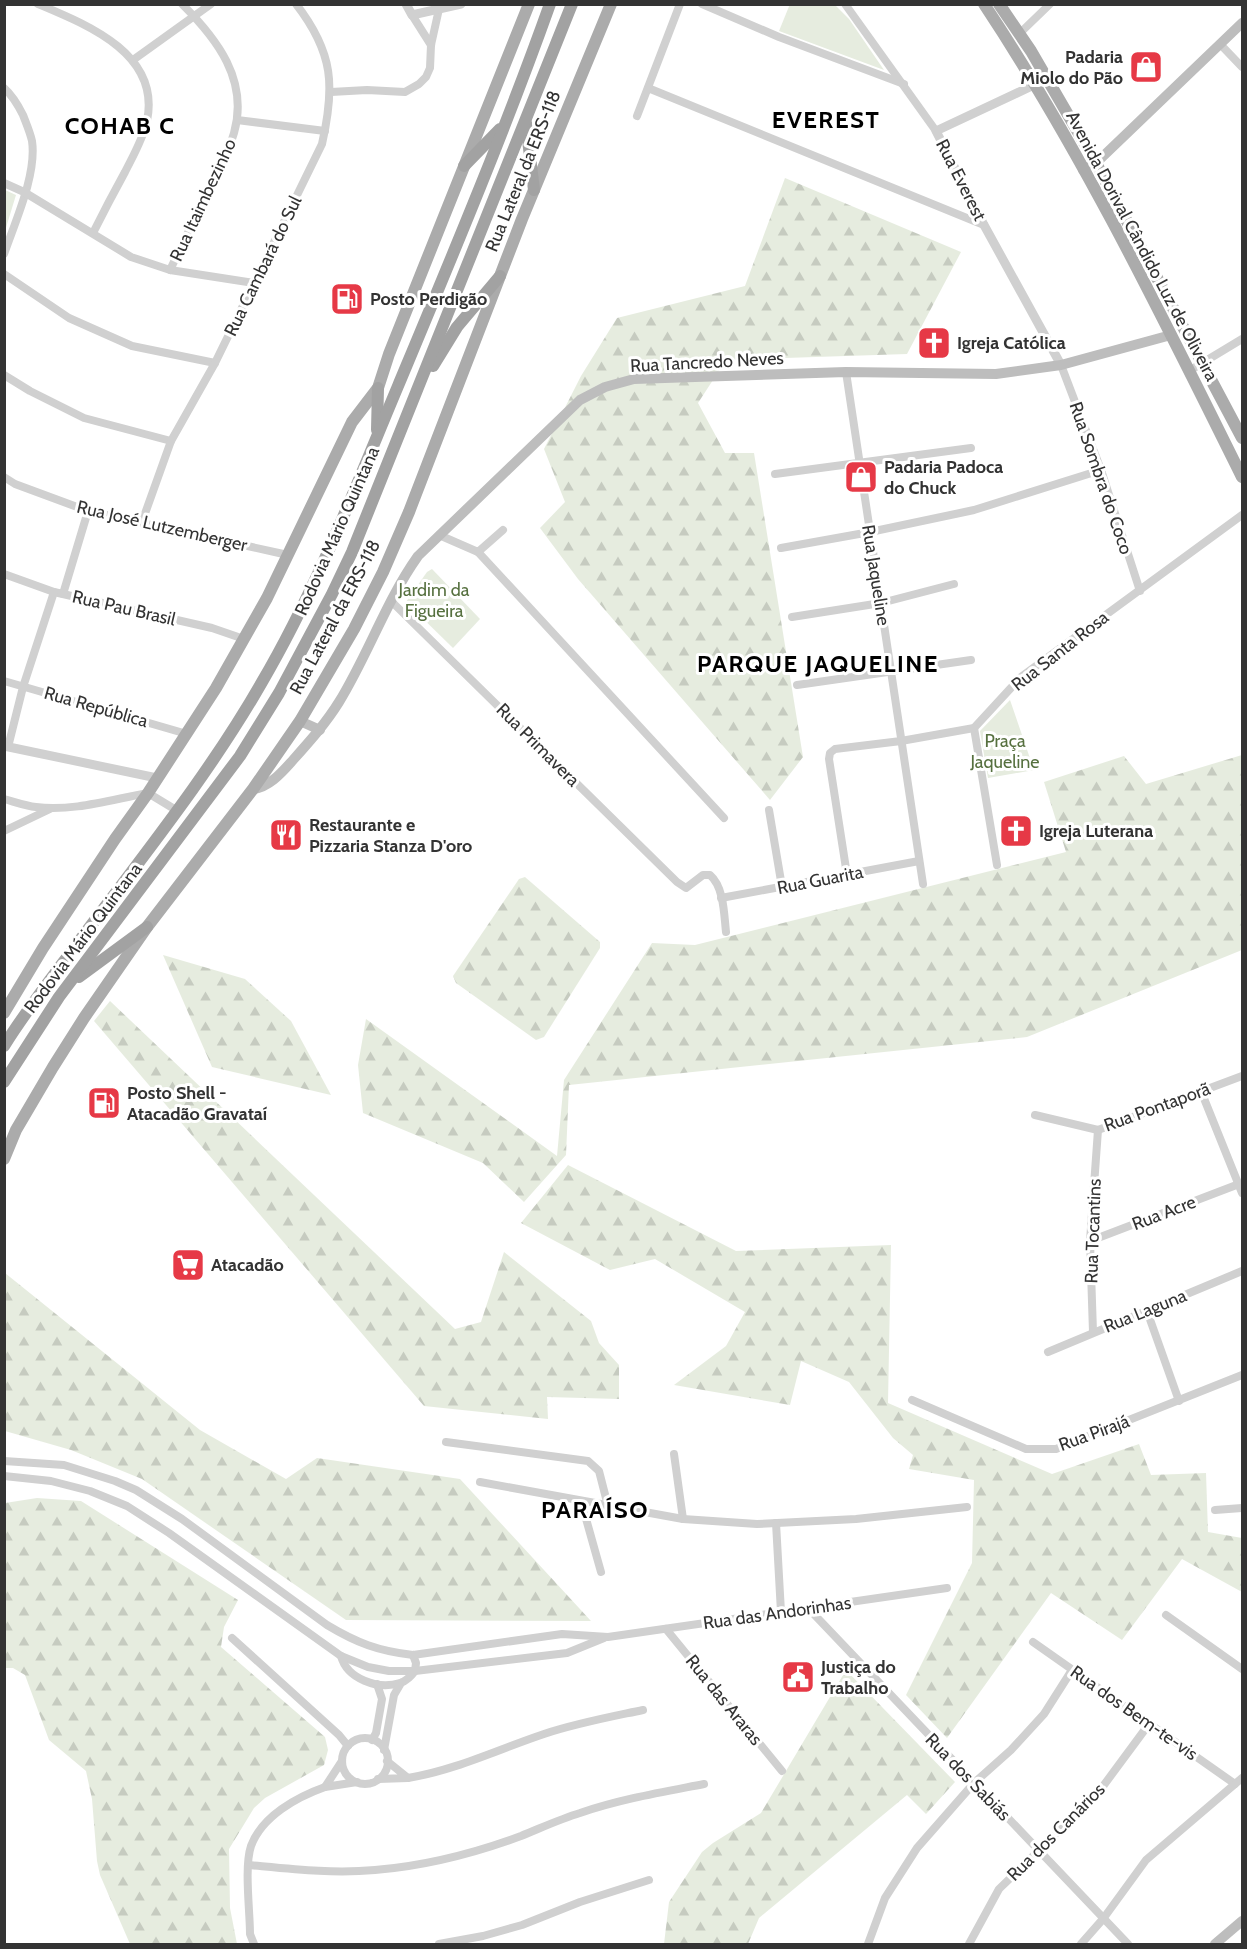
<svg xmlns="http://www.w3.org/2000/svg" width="1247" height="1949" viewBox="0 0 1247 1949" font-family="Cabin,sans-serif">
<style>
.forest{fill:url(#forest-firs)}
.park{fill:#e6ecdf}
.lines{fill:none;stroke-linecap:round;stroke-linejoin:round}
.minor{stroke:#d0d0d0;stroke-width:8}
.tertiary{stroke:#d0d0d0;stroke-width:9}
.secondary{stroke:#bdbdbd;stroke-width:10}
.primary{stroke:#ababab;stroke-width:12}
.trunk{stroke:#a2a2a2;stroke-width:12}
.labels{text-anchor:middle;stroke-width:6;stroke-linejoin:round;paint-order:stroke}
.poi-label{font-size:18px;font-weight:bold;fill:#333;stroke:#fff;text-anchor:start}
.street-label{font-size:18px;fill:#333;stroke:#fff}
.park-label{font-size:18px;fill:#56703f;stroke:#fff}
.district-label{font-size:24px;font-weight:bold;letter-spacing:1.5px;fill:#000;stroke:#fff}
</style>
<defs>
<pattern id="forest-firs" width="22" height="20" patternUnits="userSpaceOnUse" patternTransform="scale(1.5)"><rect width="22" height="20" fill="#e6ecdf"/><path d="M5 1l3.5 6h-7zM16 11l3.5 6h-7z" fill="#c6cbc0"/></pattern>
</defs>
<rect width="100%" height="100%" fill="#fff"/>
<g class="forest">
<path d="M785,178l176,74 -54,102 -181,6 -28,43 27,50h29l49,304 -33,43 -192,-221 -38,-51 25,-26 -21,-53 37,-73 36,-58 128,-32z"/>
<path d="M1242,755v195l-215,87 -458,48 -3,70 -42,47 -41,-39 -120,-50 -5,-48 8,-46 191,137 7,-76 88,-137 43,2 371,-93 -22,-70 80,-26 22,28z"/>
<path d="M525,877l75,65v6l-56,89 -8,3 -80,-57 -3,-7 66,-97z"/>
<path d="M163,955l82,24 46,42 40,74 -119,-28z"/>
<path d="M110,1001l345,328 26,-7 23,-70 87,69 8,22 20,22v34l-72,-2 1,22 -124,-13 -330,-385z"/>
<path d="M568,1165l168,86 155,-6 -3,158 164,71 87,-30 12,31 55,-2 2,59 34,6v54l-60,-33 -60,81 -71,-47 -104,145 -41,-43 66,-132 2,-83 -65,-11 4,-14 -20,-17 -44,-56 -48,-21 -11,44 -116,-20 52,-39 19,-34 -90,-53 -45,11 -89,-47z"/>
<path d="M5,1273l195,157 86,49 31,-21 143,21 131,142 -245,-1 -204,-141 -71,-29 -66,-19z"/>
<path d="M37,1498l44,3 157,99 -14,27 -3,20 104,90 3,13 -4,15 -59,33 -11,10 -25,41 1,59 7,36h-107l-30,-69 -3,-14 -5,-62 -6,-28 -37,-31 -24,-65 -12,-7h-8v-165z"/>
<path d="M846,1670l109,112 -29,32 -19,-19 -148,123 -11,26h-84l5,-42 33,-50 11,-9 48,-30z"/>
</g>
<g class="park">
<path d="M790,4l45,1 14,14 35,51 -105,-39z"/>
<path d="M5,190l11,5 -11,36z"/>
<path d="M432,569l48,50 -27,29 -47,-46 21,-30z"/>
<path d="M1010,700l24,70 -46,8 -8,-47z"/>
</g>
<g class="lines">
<g class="minor">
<path d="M38,4c50,21 123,50 109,117 -4,18 -14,35 -22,51 -11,20 -22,41 -32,61"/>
<path d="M702,4l77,33 125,47"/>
<path d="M845,4l91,127"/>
<path d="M412,15l19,30"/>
<path d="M1019,34l31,-30"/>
<path d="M1220,44l22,23"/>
<path d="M133,60l78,-56"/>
<path d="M4,88c9,8 14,17 19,27 3,8 7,17 9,26 5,33 -17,81 -28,113"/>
<path d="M648,88l336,137"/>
<path d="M331,92l36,-2 38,2 14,-8 7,-7 4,-9 1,-23 8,-36"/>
<path d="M637,116l43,-112"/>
<path d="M237,120l88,11"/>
<path d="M4,183l20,9 107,65 39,13 84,13"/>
<path d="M170,270c14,-29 28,-58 42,-87 7,-16 17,-32 22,-50 15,-53 -17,-94 -52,-129"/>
<path d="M4,274l65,44 63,28 83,17"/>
<path d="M1061,365l40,105 39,121"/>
<path d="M1189,371l53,-32"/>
<path d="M846,372l77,512"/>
<path d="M4,375l26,16 54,27 87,23"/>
<path d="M775,474l196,-26"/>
<path d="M4,477l11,7 73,27 200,44"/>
<path d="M142,522l29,-81 44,-78 107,-219c13,-57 12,-91 -26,-140"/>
<path d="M439,535l39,17 25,-22"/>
<path d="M781,548l89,-16 104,-22 127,-40"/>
<path d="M478,552l246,266"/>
<path d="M4,574l50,18 158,36 32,11"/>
<path d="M63,594l25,-83"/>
<path d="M392,602l285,280 9,6 17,-13h7c14,12 14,39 16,57"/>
<path d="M792,617l89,-14 73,-19"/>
<path d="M4,681l183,53"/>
<path d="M797,685l174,-25"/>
<path d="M974,728l23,137"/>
<path d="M8,747l15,-60 31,-95"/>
<path d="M4,799c11,3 22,7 32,8 36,5 77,-8 112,-14l28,17"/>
<path d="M769,810l13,77"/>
<path d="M4,831l46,-22"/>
<path d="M847,875l-18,-116 1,-6 5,-4 66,-8 73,-13 47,-51 221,-162"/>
<path d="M721,898l198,-37"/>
<path d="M1201,1091l41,102"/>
<path d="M1035,1115l63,15 144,-54"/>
<path d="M1090,1241l149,-57"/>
<path d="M1147,1311l32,90"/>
<path d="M1093,1332l-3,-91 8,-111"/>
<path d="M1048,1352l194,-81"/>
<path d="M912,1400l114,49h30l186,-74"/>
<path d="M446,1442l142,19 11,10 9,35"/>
<path d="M674,1454l9,65"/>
<path d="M4,1461l60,4 51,16 21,9 46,29 145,106c30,18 51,26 86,30l149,-21 46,3 339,-49"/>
<path d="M4,1476l47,5 39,10 37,15 42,27 172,123 27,11 21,4h26l152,-18 37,-15"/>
<path d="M480,1482l203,37 74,5 99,-5 111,-12"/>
<path d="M581,1501l20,71"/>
<path d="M1215,1510l27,-2"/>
<path d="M776,1523l5,89"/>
<path d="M808,1608l320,336"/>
<path d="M1166,1615l76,54"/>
<path d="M666,1629l116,142"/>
<path d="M232,1638l107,97 9,11"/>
<path d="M1033,1642l202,142"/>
<path d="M341,1656c6,23 37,34 59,27 7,-2 11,-7 15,-12l1,-8 -3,-8"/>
<circle cx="365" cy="1761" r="23"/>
<path d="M372,1740l4,-7 6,-34 -5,-15"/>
<path d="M384,1750l10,-55 7,-12"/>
<path d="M342,1761l-17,26 32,-5"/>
<path d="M408,1778c48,-8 91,-29 136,-44 33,-11 66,-17 99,-24"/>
<path d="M378,1779l30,-1 -21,-17"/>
<path d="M248,1865c43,4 85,9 127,5 49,-4 100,-17 146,-34 20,-8 39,-17 59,-23 41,-14 83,-21 124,-29"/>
<path d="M254,1944l-4,-10c0,-23 -6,-67 1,-88 11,-30 46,-49 74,-59"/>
<path d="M439,1944l44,-8 39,-11 58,-23 69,-22"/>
<path d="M868,1944l17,-46 32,-50 57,-65 37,-33 33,-36 28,-44"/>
<path d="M969,1944l30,-55 99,-96 51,-69"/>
<path d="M1081,1944l22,-25 43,-59 96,-82"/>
</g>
<g class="tertiary">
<path d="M406,4l6,11 49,-11"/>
<path d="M1034,85l-98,46 48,94 77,140"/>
<path d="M4,746l153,32"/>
</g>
<g class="secondary">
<path d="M1083,170l13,-7 146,-140"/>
<path d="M300,721l20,9"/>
<path d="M253,789c17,-2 30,-18 40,-29 17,-19 33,-37 46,-58 29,-47 47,-101 79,-146l162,-156 25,-13 29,-8 212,-7 150,2 65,-9 110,-30"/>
<path d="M1215,1944l27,-23"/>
</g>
<g class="primary">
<path d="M984,4c99,149 179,314 258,473"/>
<path d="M999,4l32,47 65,112 146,275"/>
<path d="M4,1013l39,-65 72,-109 33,-46 68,-105 51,-90 85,-176 26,-34 11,-34 140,-350"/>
<path d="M4,1159l12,-29 37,-63 31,-49 63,-91 106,-138 47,-68 54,-92 29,-57 26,-60 113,-293 89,-215"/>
</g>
<g class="trunk">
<path d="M526,123l8,67"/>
<path d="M464,166l36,-37"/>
<path d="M433,366l24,-39 43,-51"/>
<path d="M377,430l1,-42"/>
<path d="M79,977l68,-50"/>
<path d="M4,1046c23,-37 50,-71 76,-106 63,-84 130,-167 182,-258 55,-94 94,-196 136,-296 53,-127 106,-253 152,-382"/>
<path d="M4,1082l55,-85 181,-241 39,-63 53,-99 20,-42 220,-548"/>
</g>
</g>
<defs>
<symbol id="shop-square" viewBox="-11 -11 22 22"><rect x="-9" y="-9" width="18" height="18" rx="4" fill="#e63946" stroke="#fff"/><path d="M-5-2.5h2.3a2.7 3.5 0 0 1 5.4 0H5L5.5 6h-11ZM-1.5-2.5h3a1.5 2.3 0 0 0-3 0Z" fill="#fff"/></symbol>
<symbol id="fuel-square" viewBox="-11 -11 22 22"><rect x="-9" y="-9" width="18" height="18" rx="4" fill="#e63946" stroke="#fff"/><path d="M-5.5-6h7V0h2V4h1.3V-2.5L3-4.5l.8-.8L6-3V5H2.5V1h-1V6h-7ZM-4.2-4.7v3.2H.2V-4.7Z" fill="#fff"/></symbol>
<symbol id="church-square" viewBox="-11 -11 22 22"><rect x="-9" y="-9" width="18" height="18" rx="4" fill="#e63946" stroke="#fff"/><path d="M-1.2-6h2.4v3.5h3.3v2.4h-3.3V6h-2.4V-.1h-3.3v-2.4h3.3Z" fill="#fff"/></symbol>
<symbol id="restaurant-square" viewBox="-11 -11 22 22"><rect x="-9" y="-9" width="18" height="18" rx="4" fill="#e63946" stroke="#fff"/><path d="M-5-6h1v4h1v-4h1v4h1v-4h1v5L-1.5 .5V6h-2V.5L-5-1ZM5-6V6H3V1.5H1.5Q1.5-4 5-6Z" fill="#fff"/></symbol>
<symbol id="supermarket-square" viewBox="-11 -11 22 22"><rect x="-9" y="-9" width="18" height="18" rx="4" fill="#e63946" stroke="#fff"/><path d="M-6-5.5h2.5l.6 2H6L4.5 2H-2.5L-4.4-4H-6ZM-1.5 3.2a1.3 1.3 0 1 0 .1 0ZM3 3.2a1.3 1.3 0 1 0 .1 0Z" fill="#fff"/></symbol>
<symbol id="civic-square" viewBox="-11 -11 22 22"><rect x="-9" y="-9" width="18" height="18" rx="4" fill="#e63946" stroke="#fff"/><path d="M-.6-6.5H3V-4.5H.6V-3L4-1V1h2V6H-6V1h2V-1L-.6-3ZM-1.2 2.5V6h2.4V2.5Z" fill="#fff"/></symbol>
</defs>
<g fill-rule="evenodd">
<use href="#shop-square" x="1127" y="48" width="38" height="38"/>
<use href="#fuel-square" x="328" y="280" width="38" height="38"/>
<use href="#church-square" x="915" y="324" width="38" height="38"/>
<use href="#shop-square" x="842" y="458" width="38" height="38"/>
<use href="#church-square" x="997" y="812" width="38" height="38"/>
<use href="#restaurant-square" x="267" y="816" width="38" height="38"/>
<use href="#fuel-square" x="85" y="1084" width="38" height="38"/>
<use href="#supermarket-square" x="169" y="1246" width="38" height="38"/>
<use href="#civic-square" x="779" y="1658" width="38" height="38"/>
</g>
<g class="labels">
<g class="poi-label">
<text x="1123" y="63" text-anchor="end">Padaria<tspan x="1123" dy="21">Miolo do Pão</tspan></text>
<text x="370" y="305">Posto Perdigão</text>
<text x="957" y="349">Igreja Católica</text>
<text x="884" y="473">Padaria Padoca<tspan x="884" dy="21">do Chuck</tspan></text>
<text x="309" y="831">Restaurante e<tspan x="309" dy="21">Pizzaria Stanza D'oro</tspan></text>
<text x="1039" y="837">Igreja Luterana</text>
<text x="127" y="1099">Posto Shell -<tspan x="127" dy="21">Atacadão Gravataí</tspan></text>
<text x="211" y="1271">Atacadão</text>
<text x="821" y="1673">Justiça do<tspan x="821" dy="21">Trabalho</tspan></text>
</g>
<g class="street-label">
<text transform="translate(523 171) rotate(-68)" y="6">Rua Lateral da ERS-118</text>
<text transform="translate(961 180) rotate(63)" y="6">Rua Everest</text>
<text transform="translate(203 200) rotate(-65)" y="6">Rua Itaimbezinho</text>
<text transform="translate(1142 246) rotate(62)" y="6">Avenida Dorival Cândido Luz de Oliveira</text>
<text transform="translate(263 266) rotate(-64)" y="6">Rua Cambará do Sul</text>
<text transform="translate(707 362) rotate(-3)" y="6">Rua Tancredo Neves</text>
<text transform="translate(1101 478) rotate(71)" y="6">Rua Sombra do Coco</text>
<text transform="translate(162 526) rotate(13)" y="6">Rua José Lutzemberger</text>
<text transform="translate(337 531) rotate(-66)" y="6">Rodovia Mário Quintana</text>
<text transform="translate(876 575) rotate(81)" y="6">Rua Jaqueline</text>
<text transform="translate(124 608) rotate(13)" y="6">Rua Pau Brasil</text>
<text transform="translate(335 617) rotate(-62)" y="6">Rua Lateral da ERS-118</text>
<text transform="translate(1060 651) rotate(-38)" y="6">Rua Santa Rosa</text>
<text transform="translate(96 707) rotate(16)" y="6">Rua República</text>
<text transform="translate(538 745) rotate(45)" y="6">Rua Primavera</text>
<text transform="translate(820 880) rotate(-11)" y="6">Rua Guarita</text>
<text transform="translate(83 938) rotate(-53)" y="6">Rodovia Mário Quintana</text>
<text transform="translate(1157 1107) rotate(-20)" y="6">Rua Pontaporã</text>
<text transform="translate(1164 1213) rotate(-21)" y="6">Rua Acre</text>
<text transform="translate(1093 1231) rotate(-88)" y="6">Rua Tocantins</text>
<text transform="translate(1145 1311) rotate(-22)" y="6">Rua Laguna</text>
<text transform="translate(1094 1433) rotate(-20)" y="6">Rua Pirajá</text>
<text transform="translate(777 1613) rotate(-8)" y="6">Rua das Andorinhas</text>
<text transform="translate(724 1700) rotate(51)" y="6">Rua das Araras</text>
<text transform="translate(1134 1713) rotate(35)" y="6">Rua dos Bem-te-vis</text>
<text transform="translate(968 1777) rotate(46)" y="6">Rua dos Sabiás</text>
<text transform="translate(1056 1832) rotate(-45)" y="6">Rua dos Canários</text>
</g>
<g class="park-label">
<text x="434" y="596">Jardim da<tspan x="434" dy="21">Figueira</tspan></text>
<text x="1005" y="747">Praça<tspan x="1005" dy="21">Jaqueline</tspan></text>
</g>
<g class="district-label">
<text x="826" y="128">EVEREST</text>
<text x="120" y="134">COHAB C</text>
<text x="818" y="672">PARQUE JAQUELINE</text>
<text x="595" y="1518">PARAÍSO</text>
</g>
</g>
<rect width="1247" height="1949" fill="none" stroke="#333333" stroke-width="12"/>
</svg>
